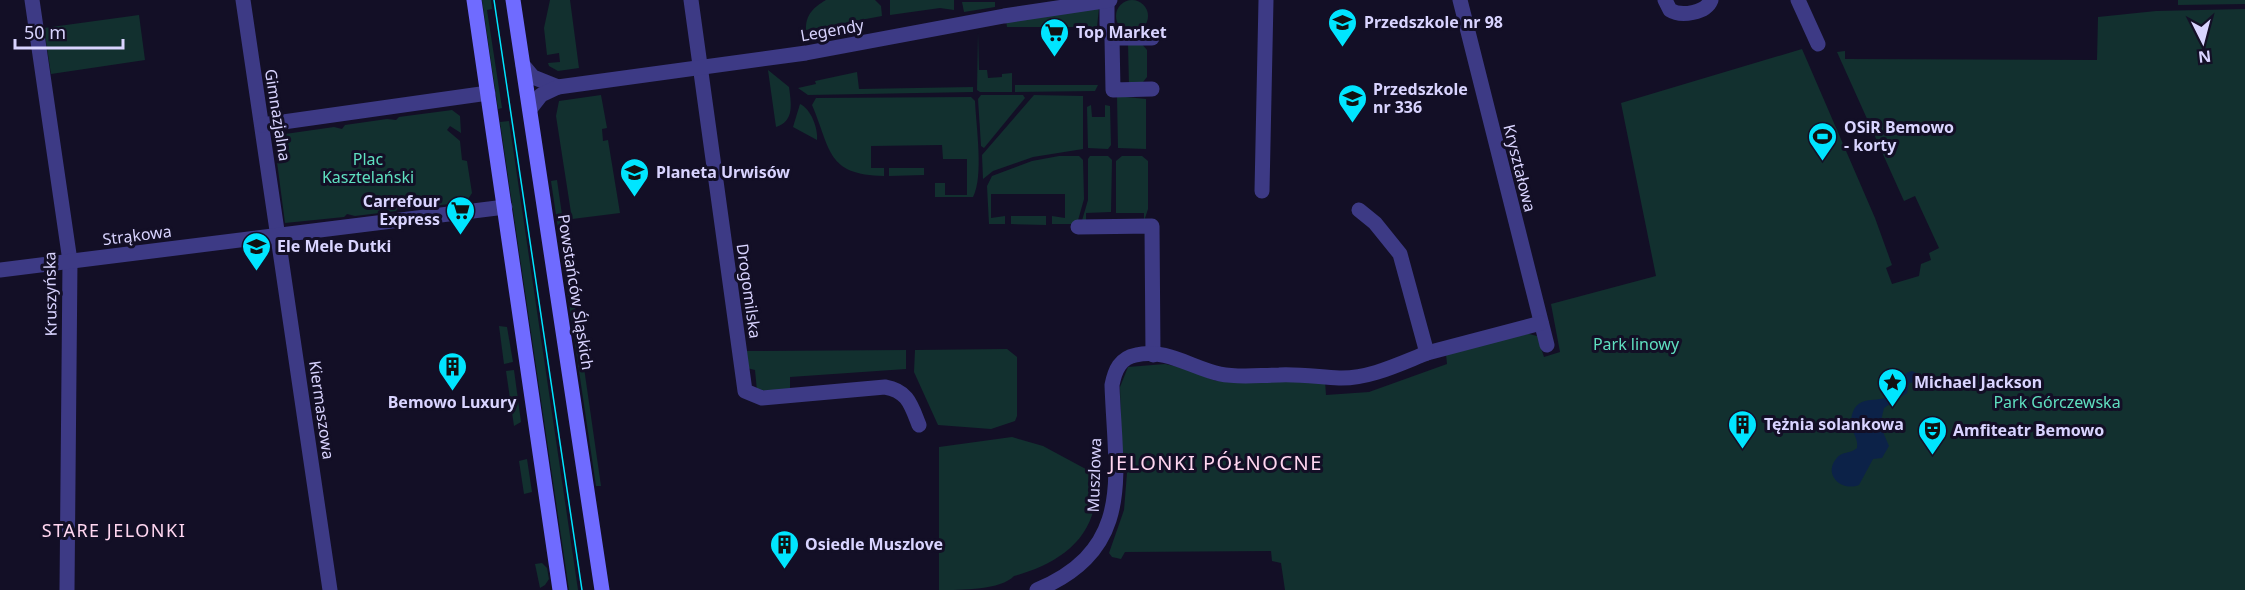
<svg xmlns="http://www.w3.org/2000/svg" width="2245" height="590" viewBox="0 0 2245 590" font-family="'Noto Sans',sans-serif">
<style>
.green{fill:#12302f}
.water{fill:#0c2248}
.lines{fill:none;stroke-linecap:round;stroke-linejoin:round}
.minor{stroke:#3d3a85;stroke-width:15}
.tertiary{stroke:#3d3a85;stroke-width:15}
.secondary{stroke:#6f6bff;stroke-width:15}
.tram{stroke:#00e5ff;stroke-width:1.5}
.labels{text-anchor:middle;stroke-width:6;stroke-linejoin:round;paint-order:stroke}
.poi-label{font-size:16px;font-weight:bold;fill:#d9d4ff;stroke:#130f26;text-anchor:start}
.street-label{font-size:16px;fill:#d9d4ff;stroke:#130f26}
.park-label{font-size:16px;fill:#5fe0c0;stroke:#130f26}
.neighbourhood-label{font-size:18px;letter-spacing:1.5px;fill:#ffd6f0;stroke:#130f26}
.quarter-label{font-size:20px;letter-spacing:1.5px;fill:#ffd6f0;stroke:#130f26}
</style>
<rect width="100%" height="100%" fill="#130f26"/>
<g class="green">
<circle cx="1132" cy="16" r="16"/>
<path d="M482,0h9l1,9 -5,1 15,98 -4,1z"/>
<path d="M550,0h20l9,68 -21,3 -9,-5 -1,-3 12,-1 -1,-9 -12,2 -3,-27z"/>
<path d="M826,0h49l6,6 1,10 -76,14c-1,-15 8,-23 20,-30z"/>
<path d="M890,0h64v10l-14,-2 -50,7z"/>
<path d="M2178,0h67v4l-67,1z"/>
<path d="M962,2h33v5l-31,5z"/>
<path d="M1099,8l-2,19h-90l-1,-7z"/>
<path d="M2245,9v581h-960l-4,-27 -9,-2 -1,-10 -146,1 -4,7 -9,-2 -3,-4 15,-43 3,-37 -5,-1 -2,-85 8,-20 37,-3 18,4 33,13h109l1,14 43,-3 78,-28 -1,-10 79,-21 12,3 7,21 16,-5 -9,-48 105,-28 -35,-173 181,-54 73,169 17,47 -6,3 6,16 27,-8 2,-12 10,-4 -2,-7 10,-5 -24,-52 -11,5 -67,-149 8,-1v8l252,1 1,-43 58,-6z"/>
<path d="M139,15l6,45 -94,14 -7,-46z"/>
<path d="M978,33l1,37h8l1,8 14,-1v-3l10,-1v19h-32l-3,-2z"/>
<path d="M1128,43h13l6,7v27l-4,5 -14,4z"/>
<path d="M768,70l21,17c2,16 6,34 -13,40z"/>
<path d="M857,72l2,17 114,-2v5l-165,3 -10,-7 18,-4 -1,-3z"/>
<path d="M1015,85h83l-3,6 -80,1z"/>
<path d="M601,95l6,33 -5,1 1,12 5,-1 12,73 -48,6 -16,-103 3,-15z"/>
<path d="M981,95h42l2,3 -41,50 -3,-2 -3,-47z"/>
<path d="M1034,95l49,1v53l-50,8 -40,14 -10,8 -1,-24z"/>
<path d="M1117,96l29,3v50l-28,-1z"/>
<path d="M971,97l4,4c1,24 9,76 -2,96h-38v-14h10v12h22v-36h-24l-1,-14 -71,1v22h13v8c-58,-1 -53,-27 -72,-71l4,-7z"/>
<path d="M800,104c11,5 18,24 17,36l-24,-13z"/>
<path d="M1091,105l1,12h13v-12l5,1 1,39 -3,4 -20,-1 -1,-41z"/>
<path d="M452,110l8,6 1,17 -11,-7 -3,4 13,11 2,19 5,1 5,32 -6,9 -58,7 -9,-2 -3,4 -41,5 -8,-2 -3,3 -59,6 -11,-84 5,3 6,-8 49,-7 8,2 3,-4 42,-6 9,1 3,-3z"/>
<path d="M509,121l69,469h-9l-69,-468z"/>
<path d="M1059,156h20l4,4 1,39 -7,25h-25v-8l13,2v-24h-74v24l14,-2v8h-16l-2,-38 5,-10 40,-15z"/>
<path d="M1090,156h18l4,4 -1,52 -25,1v11h-5l7,-24v-41z"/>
<path d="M1122,156h20l6,5v48l-4,12v-8h-28v-52z"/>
<path d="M889,168h35v7l-35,1z"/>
<path d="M557,180l44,306h-5l-45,-305z"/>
<path d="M1011,216h35v9l-35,-1z"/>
<path d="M499,326l8,1 6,35 -9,2z"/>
<path d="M1007,349l10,8v59l-2,5 -24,8 -53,-4 -24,-53 1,-22z"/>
<path d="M906,350v19l-116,8v13l-33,1 -2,-21 -12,-3 4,-16z"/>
<path d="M514,370l7,52 -7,4 -8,-55z"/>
<path d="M1012,437l31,9 52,28c-1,9 1,20 0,28 -6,43 -44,64 -81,74 -13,14 -52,14 -75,14v-143z"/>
<path d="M527,459l5,33 -8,2 -5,-33z"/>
<path d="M542,563l5,5 2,11 -4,6 -5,3 -5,-24z"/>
</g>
<path class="water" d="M1912,371l11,5 4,10 -3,1 -8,-5 -7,1 -2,10 -23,15 -4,17 9,21 -7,12 -9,1 -14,26c-17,7 -36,-10 -23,-26 5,-8 15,-5 21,-11 2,-10 -7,-17 -6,-27 3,-30 27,-16 40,-26 11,-8 7,-21 21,-24z"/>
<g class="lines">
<g class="minor">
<path d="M32,0l38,261 -3,329"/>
<path d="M243,0l87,590"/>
<path d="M691,0l54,391 17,7 123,-11c23,4 26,18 34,38"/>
<path d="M1460,0l87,345"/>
<path d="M1665,0l5,10c11,7 36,3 41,-10"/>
<path d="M1798,0l20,44"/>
<path d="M1107,1v23l5,14 1,52 39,-1"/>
<path d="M1112,38h40"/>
<path d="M523,65l10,12 25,10"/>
<path d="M530,109l11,-14 17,-8 248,-34 198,-37 106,-16"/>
<path d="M262,125l226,-32"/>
<path d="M1262,191l4,-191"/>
<path d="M1078,227l74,-1 1,129"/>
<path d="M1427,353l114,-30"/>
<path d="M1037,590c99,-42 78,-115 75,-205 3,-15 8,-27 24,-30 30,-7 56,13 84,19 19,4 40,1 59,1 20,-1 40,2 60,3 30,1 60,-14 88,-25l-27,-99 -25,-31 -16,-13"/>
</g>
<path class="tertiary" d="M0,270l505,-63"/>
<g class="secondary">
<path d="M474,0l86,590"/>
<path d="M513,0l89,590"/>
</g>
<path class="tram" d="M494,0l88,590"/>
</g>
<defs>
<symbol id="school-pin" viewBox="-11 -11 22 30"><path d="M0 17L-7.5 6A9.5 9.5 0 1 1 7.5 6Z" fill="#00e5ff" stroke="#130f26"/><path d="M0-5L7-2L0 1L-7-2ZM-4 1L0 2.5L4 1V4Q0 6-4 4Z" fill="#111"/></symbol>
<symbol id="supermarket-pin" viewBox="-11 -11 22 30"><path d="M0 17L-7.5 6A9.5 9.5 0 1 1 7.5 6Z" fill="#00e5ff" stroke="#130f26"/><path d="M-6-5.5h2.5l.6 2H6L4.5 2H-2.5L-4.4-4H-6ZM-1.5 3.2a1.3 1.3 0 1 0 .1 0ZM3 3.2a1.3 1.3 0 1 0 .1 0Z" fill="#111"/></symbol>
<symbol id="stadium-pin" viewBox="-11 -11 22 30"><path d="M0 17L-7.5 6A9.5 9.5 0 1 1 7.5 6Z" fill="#00e5ff" stroke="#130f26"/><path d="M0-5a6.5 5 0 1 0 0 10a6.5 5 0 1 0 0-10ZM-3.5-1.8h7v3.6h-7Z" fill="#111"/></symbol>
<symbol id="building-pin" viewBox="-11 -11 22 30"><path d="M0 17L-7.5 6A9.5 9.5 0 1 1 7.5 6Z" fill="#00e5ff" stroke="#130f26"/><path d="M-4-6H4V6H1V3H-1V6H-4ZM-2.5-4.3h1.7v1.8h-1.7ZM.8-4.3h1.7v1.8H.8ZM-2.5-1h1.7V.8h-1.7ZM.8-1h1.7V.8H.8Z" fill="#111"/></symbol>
<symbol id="sight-pin" viewBox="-11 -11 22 30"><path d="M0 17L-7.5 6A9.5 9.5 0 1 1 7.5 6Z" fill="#00e5ff" stroke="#130f26"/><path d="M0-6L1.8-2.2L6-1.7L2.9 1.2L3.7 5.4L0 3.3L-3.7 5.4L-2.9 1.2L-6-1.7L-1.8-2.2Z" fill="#111"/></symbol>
<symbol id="theatre-pin" viewBox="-11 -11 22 30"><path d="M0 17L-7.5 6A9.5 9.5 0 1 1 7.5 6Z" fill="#00e5ff" stroke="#130f26"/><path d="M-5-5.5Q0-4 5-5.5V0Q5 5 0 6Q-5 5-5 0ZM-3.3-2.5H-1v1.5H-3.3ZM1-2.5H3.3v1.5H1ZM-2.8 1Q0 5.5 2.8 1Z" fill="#111"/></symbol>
</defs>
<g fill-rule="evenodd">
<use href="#school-pin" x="1326" y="6" width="33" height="45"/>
<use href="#supermarket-pin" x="1038" y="16" width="33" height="45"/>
<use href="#school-pin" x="1336" y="82" width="33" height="45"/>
<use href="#stadium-pin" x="1806" y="120" width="33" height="45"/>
<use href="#school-pin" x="618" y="156" width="33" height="45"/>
<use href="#supermarket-pin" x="444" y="194" width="33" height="45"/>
<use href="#school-pin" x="240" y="230" width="33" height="45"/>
<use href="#building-pin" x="436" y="350" width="33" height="45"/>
<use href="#sight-pin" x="1876" y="366" width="33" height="45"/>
<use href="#building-pin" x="1726" y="408" width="33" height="45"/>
<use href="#theatre-pin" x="1916" y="414" width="33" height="45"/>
<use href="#building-pin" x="768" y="528" width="33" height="45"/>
</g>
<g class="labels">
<g class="poi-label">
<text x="1364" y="28">Przedszkole nr 98</text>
<text x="1076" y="38">Top Market</text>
<text x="1373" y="95">Przedszkole<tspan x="1373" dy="18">nr 336</tspan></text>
<text x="1844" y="133">OSiR Bemowo<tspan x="1844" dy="18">- korty</tspan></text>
<text x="656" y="178">Planeta Urwisów</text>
<text x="440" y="207" text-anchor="end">Carrefour<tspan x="440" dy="18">Express</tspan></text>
<text x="277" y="252">Ele Mele Dutki</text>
<text x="1914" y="388">Michael Jackson</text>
<text x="452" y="408" text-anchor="middle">Bemowo Luxury</text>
<text x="1764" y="430">Tężnia solankowa</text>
<text x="1953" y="436">Amfiteatr Bemowo</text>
<text x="805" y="550">Osiedle Muszlove</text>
</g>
<g class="street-label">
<text transform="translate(832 30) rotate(-10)" y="6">Legendy</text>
<text transform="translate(278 115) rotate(81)" y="6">Gimnazjalna</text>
<text transform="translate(1520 168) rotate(76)" y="6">Kryształowa</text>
<text transform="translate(137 235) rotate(-7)" y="6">Strąkowa</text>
<text transform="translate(749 291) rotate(82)" y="6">Drogomilska</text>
<text transform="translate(576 292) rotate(81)" y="6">Powstańców Śląskich</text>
<text transform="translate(50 294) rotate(-91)" y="6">Kruszyńska</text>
<text transform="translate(322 410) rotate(82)" y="6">Kiermaszowa</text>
<text transform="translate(1094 475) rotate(-88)" y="6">Muszlowa</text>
</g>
<g class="park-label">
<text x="368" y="165">Plac<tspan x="368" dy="18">Kasztelański</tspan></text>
<text x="1636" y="350">Park linowy</text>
<text x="2057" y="408">Park Górczewska</text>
</g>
<g class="neighbourhood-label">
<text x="114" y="537">STARE JELONKI</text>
</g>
<g class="quarter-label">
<text x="1216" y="470">JELONKI PÓŁNOCNE</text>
</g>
</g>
<g transform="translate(2203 42) rotate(174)" stroke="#130f26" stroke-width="4.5" paint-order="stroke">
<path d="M0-4.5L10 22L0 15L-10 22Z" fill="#d9d4ff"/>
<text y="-9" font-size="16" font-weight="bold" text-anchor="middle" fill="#d9d4ff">N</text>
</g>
<path d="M15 39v9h108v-9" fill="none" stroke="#d9d4ff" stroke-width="3"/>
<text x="24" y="39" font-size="18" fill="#d9d4ff" stroke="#130f26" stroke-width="4.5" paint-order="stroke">50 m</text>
</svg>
